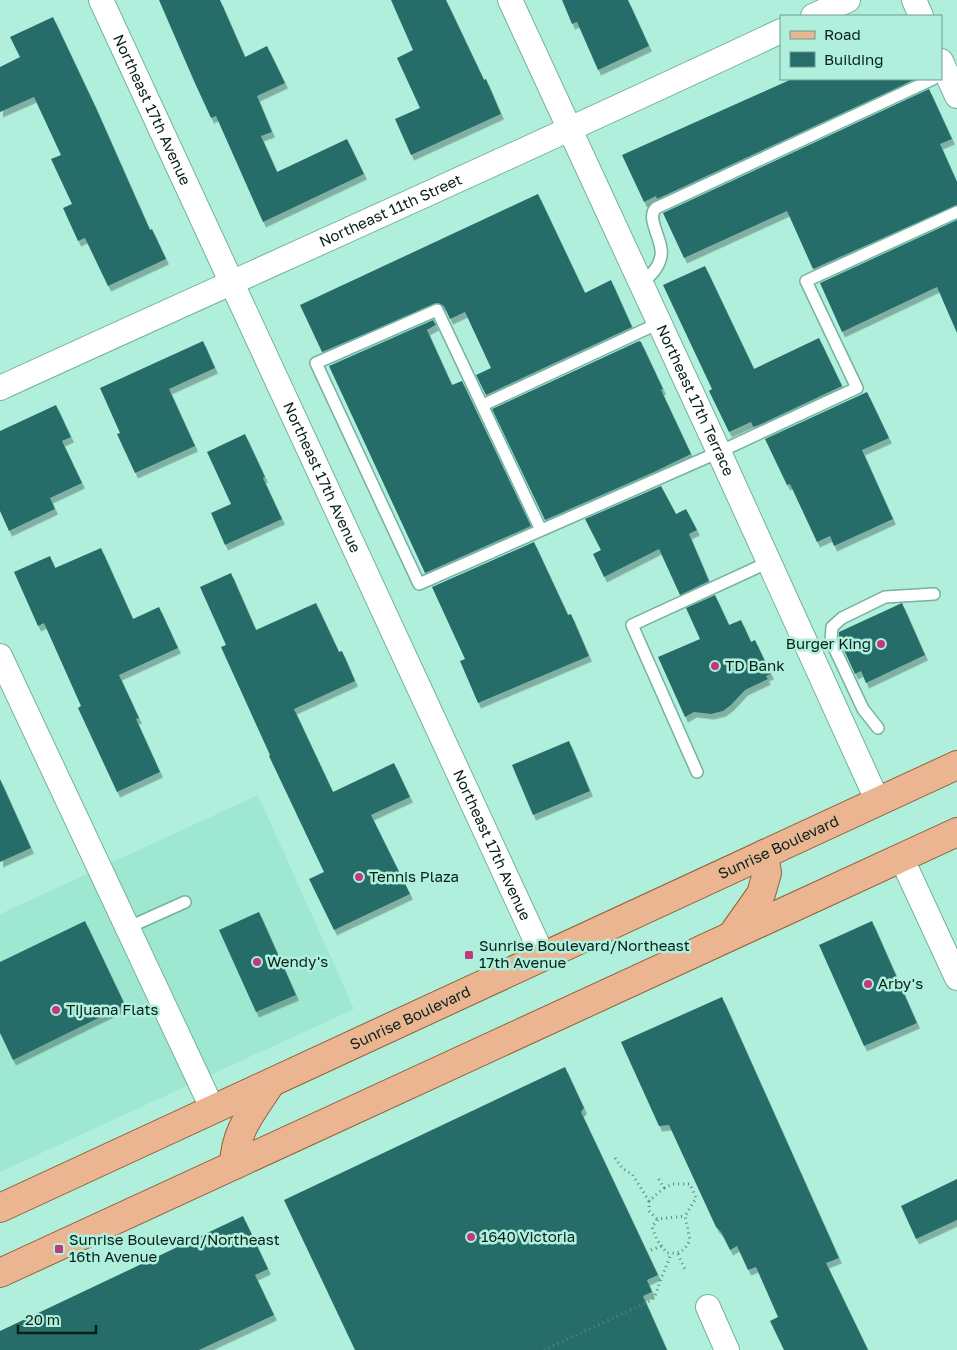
<svg xmlns="http://www.w3.org/2000/svg" width="957" height="1350" viewBox="0 0 957 1350" font-family="'Golos Text',sans-serif">
<style>
.built{fill:#9ee7d1}
.building{fill:#266d6b;filter:url(#shadow)}
.lines{fill:none;stroke-linecap:round;stroke-linejoin:round}
.service-casing{stroke:#75b2a0;stroke-width:14}
.minor-casing{stroke:#75b2a0;stroke-width:26}
.primary-casing{stroke:#916137;stroke-width:30}
.path{stroke:#5a8679;stroke-width:3;stroke-dasharray:1 4;stroke-linecap:butt}
.service{stroke:#fff;stroke-width:11}
.minor{stroke:#fff;stroke-width:24}
.primary{stroke:#eab590;stroke-width:28}
.poi-dot{fill:#bf3a7d;stroke:#b0efdc;stroke-width:2}
.labels{text-anchor:middle;stroke-width:5;stroke-linejoin:round;paint-order:stroke}
.street-label{font-size:15px;fill:#07201a;stroke:#b0efdc}
.poi-label{font-size:15px;fill:#07201a;stroke:#b0efdc;text-anchor:start}
</style>
<defs>
<filter id="shadow"><feDropShadow dx="3" dy="5.5" stdDeviation="0" flood-color="#0004"/></filter>
</defs>
<rect width="100%" height="100%" fill="#b0efdc"/>
<path class="built" d="M258,795l96,214 -354,163v-258z"/>
<g class="building">
<path d="M159,0h61l25,57 22,-11 18,37 -28,13 15,36 -11,4 16,36 70,-33 17,35 -101,48 -47,-106 -5,2 -17,-37z"/>
<path d="M391,0h55l38,80 2,-1 15,35 -90,41 -16,-36 25,-11 -23,-50 16,-8z"/>
<path d="M562,0h66l21,46 -51,24 -21,-48 -5,2z"/>
<path d="M53,17l43,91 54,122 2,-1 14,30 -58,27 -23,-48 -7,3 -15,-33 9,-4 -21,-45 10,-4 -27,-58 -34,15v-45l20,-10 -10,-20z"/>
<path d="M792,79h124l-259,120 -1,-3 -12,6 -22,-47z"/>
<path d="M929,89l23,50 -12,5 17,38v23l-144,64 -26,-58 -103,47 -21,-45z"/>
<path d="M538,194l47,99 26,-13 21,47 -146,68 -10,-20 15,-7 -26,-56 -15,7 -6,-13 -6,-3 -116,49 -22,-47z"/>
<path d="M957,220v113l-20,-46 -95,45 -22,-49z"/>
<path d="M705,266l49,103 65,-31 23,48 -83,39 -6,2 -2,-5 -22,10 -20,-41 3,-2 -49,-104z"/>
<path d="M433,320l3,5 -9,5 25,55 10,-4 69,145 -106,47 -96,-207z"/>
<path d="M203,341l12,27 -46,21 26,57 -60,27 -18,-39 3,-1 -20,-45z"/>
<path d="M639,341l2,1 22,47 -2,1 30,64 -37,18 -109,48 -53,-111z"/>
<path d="M867,392l22,46 -27,12 31,69 -59,27 -4,-10 -13,6 -27,-58 -3,1 -22,-46z"/>
<path d="M56,405l15,32 -9,4 20,42 -32,15 5,11 -46,22 -9,-20v-80z"/>
<path d="M245,434l20,43 -2,1 19,41 -57,26 -14,-32 20,-9 -24,-52z"/>
<path d="M661,486l15,28 10,-5 11,21 -8,4 20,47 -29,14 -21,-46 -55,28 -11,-23 8,-4 -16,-31z"/>
<path d="M534,542l34,73 3,-1 18,42 -111,47 -18,-42 5,-2 -33,-72z"/>
<path d="M101,548l32,71 26,-12 19,41 -59,27 20,43 -3,1 24,53 -43,20 -39,-84 3,-2 -37,-83 -6,3 -24,-54 36,-16 5,12z"/>
<path d="M231,573l25,57 60,-27 23,49 3,-1 13,30 -61,28 39,83 61,-29 16,34 -39,18 39,79 -76,36 -25,-51 15,-7 -55,-116 1,-1 -49,-108 5,-2 -26,-58z"/>
<path d="M715,595l14,30 12,-5 10,22 4,-2 16,34 -5,2 2,3 -23,11 -14,15 -8,6 -12,3 -17,-2 -9,5 -27,-60 42,-18 -14,-31z"/>
<path d="M902,603l23,52 -59,28 -5,-12 -6,3 -16,-35v-7z"/>
<path d="M569,741l21,50 -57,24 -21,-50z"/>
<path d="M0,779l31,69 -31,14z"/>
<path d="M259,912l37,83 -40,17 -37,-82z"/>
<path d="M85,921l40,84 -112,55 -13,-27v-71z"/>
<path d="M872,921l45,102 -53,23 -45,-101z"/>
<path d="M722,997l117,261 -13,5 42,87h-84l-14,-29 8,-4 -22,-50 -8,3 -11,-24 -7,4 -9,-18 -5,-5 -47,-102 -10,1 -38,-84z"/>
<path d="M565,1067l19,41 -3,4 77,163 -11,5 5,12 -9,4 24,54h-312l-71,-150z"/>
<path d="M957,1179v41l-41,19 -15,-33z"/>
<path d="M243,1216l25,53 -13,6 19,40 -75,35h-199v-19z"/>
</g>
<g class="lines">
<defs>
<g id="service">
<path d="M641,284c9,-8 18,-16 20,-28 3,-15 -16,-38 -5,-48l277,-129"/>
<path d="M483,405l176,-82"/>
<path d="M541,530l-104,-220 -121,53 103,221 300,-132 138,-64 -51,-107 151,-69"/>
<path d="M878,728l-15,-19 -32,-68 1,-14 10,-9 43,-21 49,-3"/>
<path d="M697,772l-65,-147 137,-63"/>
<path d="M127,928l58,-26"/>
</g>
<g id="minor">
<path id="s1" d="M101,0l442,956"/>
<path id="s2" d="M510,0l209,452 159,350"/>
<path d="M914,0l7,16"/>
<path d="M813,16l35,-16"/>
<path d="M941,61l16,35"/>
<path id="s3" d="M0,388c260,-119 522,-235 781,-357"/>
<path d="M0,656l213,454"/>
<path d="M901,857l56,121"/>
<path d="M708,1307l19,43"/>
</g>
<g id="primary">
<path d="M732,935l29,-41 6,-21 -3,-19"/>
<path d="M234,1165c1,-35 19,-54 37,-82"/>
<path id="s4" d="M0,1208l957,-443"/>
<path d="M0,1273l957,-441"/>
</g>
</defs>
<use href="#service" class="service-casing"/>
<use href="#minor" class="minor-casing"/>
<use href="#primary" class="primary-casing"/>
<g class="path">
<path d="M615,1158l8,11 9,5 17,27 15,-13 -7,-12"/>
<path d="M664,1188l9,-4h17l6,14 -11,18 5,24c-6,11 -9,14 -23,13l-10,-13 -5,-13 6,-8 27,-3"/>
<path d="M649,1201v10l8,8"/>
<path d="M651,1250l11,-4"/>
<path d="M678,1254l7,15"/>
<path d="M544,1350l108,-50c6,-8 5,-11 8,-19 4,-10 8,-18 11,-28"/>
</g>
<use href="#service" class="service"/>
<use href="#minor" class="minor"/>
<use href="#primary" class="primary"/>
</g>
<g class="poi-dot">
<circle cx="881" cy="644" r="5"/>
<circle cx="715" cy="666" r="5"/>
<circle cx="359" cy="877" r="5"/>
<rect x="464" y="950" width="10" height="10" rx="2.5"/>
<circle cx="257" cy="962" r="5"/>
<circle cx="868" cy="984" r="5"/>
<circle cx="56" cy="1010" r="5"/>
<circle cx="471" cy="1237" r="5"/>
<rect x="54" y="1244" width="10" height="10" rx="2.5"/>
</g>
<g class="labels">
<g class="street-label">
<text dy="5" stroke="none"><textPath href="#s1" startOffset="121">Northeast 17th Avenue</textPath></text>
<text dy="5" stroke="none"><textPath href="#s3" startOffset="429">Northeast 11th Street</textPath></text>
<text dy="5" stroke="none"><textPath href="#s2" startOffset="441">Northeast 17th Terrace</textPath></text>
<text dy="5" stroke="none"><textPath href="#s1" startOffset="526">Northeast 17th Avenue</textPath></text>
<text dy="5" stroke="none"><textPath href="#s1" startOffset="931">Northeast 17th Avenue</textPath></text>
<text dy="5" stroke="none"><textPath href="#s4" startOffset="858">Sunrise Boulevard</textPath></text>
<text dy="5" stroke="none"><textPath href="#s4" startOffset="452">Sunrise Boulevard</textPath></text>
</g>
<g class="poi-label">
<text x="871" y="649" text-anchor="end">Burger King</text>
<text x="725" y="671">TD Bank</text>
<text x="369" y="882">Tennis Plaza</text>
<text x="479" y="951">Sunrise Boulevard/Northeast<tspan x="479" dy="17">17th Avenue</tspan></text>
<text x="267" y="967">Wendy's</text>
<text x="878" y="989">Arby's</text>
<text x="66" y="1015">Tijuana Flats</text>
<text x="481" y="1242">1640 Victoria</text>
<text x="69" y="1245">Sunrise Boulevard/Northeast<tspan x="69" dy="17">16th Avenue</tspan></text>
</g>
</g>
<rect x="780" y="15" width="162" height="65" fill="#b0efdc" stroke="#6c9c8e"/>
<rect x="790" y="31" width="25" height="8" fill="#eab590" stroke="#6c9c8e"/>
<text x="824" y="40" font-size="15" fill="#07201a">Road</text>
<rect x="790" y="52" width="25" height="15" fill="#266d6b" stroke="#6c9c8e"/>
<text x="824" y="65" font-size="15" fill="#07201a">Building</text>
<path d="M18 1325v8h78v-8" fill="none" stroke="#07201a" stroke-width="2.5"/>
<text x="25" y="1325" font-size="15" fill="#07201a" stroke="#b0efdc" stroke-width="4" paint-order="stroke">20 m</text>
</svg>
